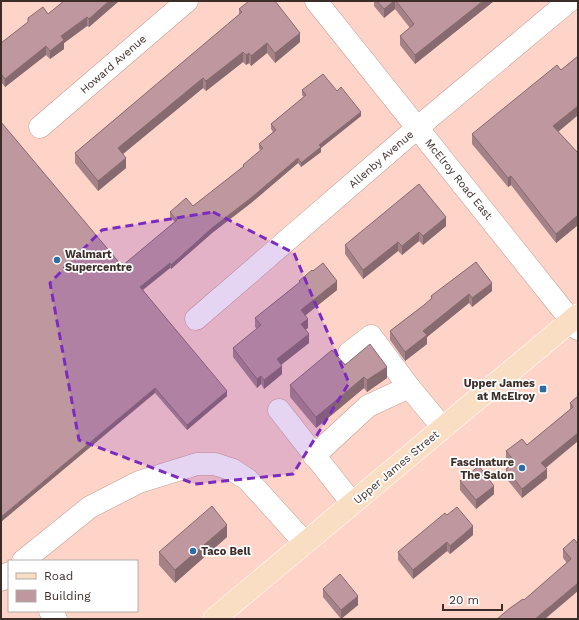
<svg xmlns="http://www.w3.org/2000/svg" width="579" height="620" viewBox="0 0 579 620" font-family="'Work Sans',sans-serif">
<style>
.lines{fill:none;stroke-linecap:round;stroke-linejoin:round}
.minor-casing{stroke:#c49d92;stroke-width:23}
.major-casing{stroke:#fff;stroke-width:23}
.minor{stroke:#fff;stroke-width:22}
.major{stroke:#fadec4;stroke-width:22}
.wall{fill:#a48288}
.shaded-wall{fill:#866a6f}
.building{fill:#bf979e;stroke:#866a6f}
.marked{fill:#7b2cbf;fill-opacity:0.2;stroke:#7b2cbf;stroke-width:3;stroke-dasharray:8 5;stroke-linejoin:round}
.poi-dot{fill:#2d6da3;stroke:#fff;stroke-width:1.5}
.labels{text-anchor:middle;stroke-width:3.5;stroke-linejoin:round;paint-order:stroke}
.street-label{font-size:11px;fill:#3d2d28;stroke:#fff}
.poi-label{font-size:11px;font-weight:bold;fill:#3d2d28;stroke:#fff;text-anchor:start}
</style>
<rect width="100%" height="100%" fill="#fed4c9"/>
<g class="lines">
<defs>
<g id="minor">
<path d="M316,1l262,328"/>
<path d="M40,127l147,-126"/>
<path d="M196,319l221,-191 152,-127"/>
<path d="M349,353l22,-17 38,51"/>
<path d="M279,410l73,93"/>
<path d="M314,456l54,-50 41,-19 34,41"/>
<path d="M23,561l67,-54 49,-25 58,-18h18l18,6 15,10 57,63"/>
<path d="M1,580l8,-7"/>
<path d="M50,611l6,8"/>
</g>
<path id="major" d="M214,619l364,-304"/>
</defs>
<use href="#minor" class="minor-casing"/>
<use href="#major" class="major-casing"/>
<use href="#minor" class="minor"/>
<use href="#major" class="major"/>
</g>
<g class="wall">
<path d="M64,1h55l-30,26 -2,-1 -23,17v6l-14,10 -4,-4 -41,32 -4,-5v-39l47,-29z"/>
<path d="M374,1h120l-79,63 -15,-19v-9l10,-8 -15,-19 -11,9 -10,-12z"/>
<path d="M239,9l61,33 -25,21 -8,-10 -16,13 -2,-3 -3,2 -3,-3 -37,29 -3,-3 -80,66 3,14 -28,23 -23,-28v-10l164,-138z"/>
<path d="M578,56v59l-20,17 20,21v72l-22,18 -45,-58 -3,2 -36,-43v-10l89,-64z"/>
<path d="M302,90l35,1 24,25 -40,32v4l-20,15 -3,-4 -47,40 -39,30 -41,36 -1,-1 -27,22 84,106 -40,34 -32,-37 -33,-127 53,-44 -5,-5v-5l23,-6 50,-39v-2l18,-15 -2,-1v-5l14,-12 -2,-3v-5l33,-27 -2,-2z"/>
<path d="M446,226l-23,19 -4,-4 -17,14 -4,-4 -35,28 -18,-25v-9z"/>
<path d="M299,281l38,9 -32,25 3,13 -3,1 4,14 -28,22 1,9 -18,15 -3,-5 -4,4 -24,-31v-9l24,-19 -2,-2v-9l44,-35z"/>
<path d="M492,291l-20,16 -3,-4 -42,34v7l-22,17 -15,-21v-9l34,-26 7,-6v-3z"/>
<path d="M345,365l42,13 -20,14 -3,-4 -48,40 -26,-31v-12z"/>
<path d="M578,396v45l-32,27 1,10 -25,20 -16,-20v-9l5,-4 -5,-5v-9l21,-6 43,-35v-7z"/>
<path d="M460,481l34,13 -18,15 -16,-19z"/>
<path d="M473,535l-23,19 -3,-3 -34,28 -15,-19v-8z"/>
<path d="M227,537l-52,46 -16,-18v-13z"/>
<path d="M578,544l-33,75 -21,-19 43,-37 -4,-5v-9z"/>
<path d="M323,589l35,16 -17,14 -18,-22z"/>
</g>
<g class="shaded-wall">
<path d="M109,1h10l-30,26v-8z"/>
<path d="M394,1h1v8l-11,9v-9z"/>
<path d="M483,1h11l-79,63v-9z"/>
<path d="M87,17v9l-23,17v6l-14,10v-8l11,-15z"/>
<path d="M300,33v9l-25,21v-10z"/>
<path d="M267,43v10l-16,13v-10z"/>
<path d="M46,46v9l-41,32v-8z"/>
<path d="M243,52v10l-37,29v-10z"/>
<path d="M249,53v10l-3,2v-10z"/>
<path d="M203,78v10l-85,70v-10z"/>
<path d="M578,106v9l-25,21v-10z"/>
<path d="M361,112v4l-40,32v4l-20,15v-4l18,-18z"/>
<path d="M126,158v10l-28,23v-10z"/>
<path d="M298,158v5l-47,40 -39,30 -41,36v-4l41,-37z"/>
<path d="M511,176v9l-3,2v-9z"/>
<path d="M578,215v10l-22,18v-9z"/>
<path d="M446,217v9l-23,19v-9z"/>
<path d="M419,232v9l-17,14v-9z"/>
<path d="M398,242v9l-35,28v-9z"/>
<path d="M170,263v5l-30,24v-5z"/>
<path d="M337,281v9l-36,29v-9z"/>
<path d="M492,283v8l-20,16v-9z"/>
<path d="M469,294v9l-42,34v7l-22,17v-9l18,-21z"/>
<path d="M308,319v9l-7,5v-9z"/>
<path d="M309,334v9l-32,25v-9z"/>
<path d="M282,366v8l-18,15v-9z"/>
<path d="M387,367v11l-20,14v-12z"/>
<path d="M261,376v8l-4,4v-9z"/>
<path d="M364,377v11l-48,40v-11z"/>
<path d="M155,388v5l-154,129v-5z"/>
<path d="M227,391v5l-40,34v-5z"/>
<path d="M578,433v8l-37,30v-8z"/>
<path d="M547,469v9l-25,20v-9z"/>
<path d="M494,486v8l-18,15v-9z"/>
<path d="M227,525v12l-52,46v-13z"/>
<path d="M473,526v9l-23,19v-8z"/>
<path d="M447,542v9l-34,28v-9z"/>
<path d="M578,583v8l-33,28h-10z"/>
<path d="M358,596v9l-17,14v-9z"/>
</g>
<g class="building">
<path d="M64,1h45l-20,18 -2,-2 -26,19 3,4 -14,11 -4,-5 -41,33 -4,-5v-31l27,-21v-4l15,-11 5,7z"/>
<path d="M249,1h26l25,32 -25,20 -8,-10 -16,13 -2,-3 -3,2 -3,-3 -37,29 -3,-3 -85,70 8,10 -28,23 -23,-28 167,-141 -3,-3z"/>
<path d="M377,1h17l-10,8z"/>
<path d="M396,1h87l-68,54 -15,-19 14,-12z"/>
<path d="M578,56v50l-25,20 25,27v62l-22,19 -45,-58 -3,2 -36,-44 85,-69 4,5z"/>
<path d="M323,74l14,17 4,-4 20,25 -42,33 2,2 -20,16 -3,-5 -47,40 -39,30 -41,37 -1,-2 -30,24 87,104 -40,34 -32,-37 -154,129v-395l121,144 55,-46 -7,-8 16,-14 7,8 51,-40 -1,-1 20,-17 -4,-4 17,-14 -5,-6 35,-29 -4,-5z"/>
<path d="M419,184l27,33 -23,19 -4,-4 -17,14 -4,-4 -35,28 -18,-25z"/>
<path d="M476,262l16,21 -20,15 -3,-4 -46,37 4,4 -22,17 -15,-21 34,-26 8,-7 -1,-2z"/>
<path d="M323,263l14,18 -36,29 7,9 -7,5 8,10 -32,25 5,7 -18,14 -3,-4 -4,3 -24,-31 28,-23 -6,-7 45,-36 -1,-1 13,-11 1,1z"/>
<path d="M370,344l17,23 -20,13 -3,-3 -48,40 -26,-32 42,-35 13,15z"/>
<path d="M578,396v37l-37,30 6,6 -25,20 -16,-20 9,-7 -9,-11 16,-12 5,6 46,-38 -3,-4z"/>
<path d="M479,466l15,20 -18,14 -16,-19z"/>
<path d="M212,506l15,19 -52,45 -16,-18z"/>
<path d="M457,507l16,19 -23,20 -3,-4 -34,28 -15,-18 47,-39 2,2z"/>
<path d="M574,539l4,5v39l-43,36h-38l13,-11 13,-9 1,1 47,-41 -8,-10z"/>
<path d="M340,574l18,22 -17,14 -18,-21z"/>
</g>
<path class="marked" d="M213,212l81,41 55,130 -56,91 -98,10 -116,-44 -29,-157 52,-53z"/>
<g class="poi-dot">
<circle cx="57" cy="260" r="4"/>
<rect x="539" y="385" width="8" height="8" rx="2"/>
<circle cx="522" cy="468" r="4"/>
<circle cx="193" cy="551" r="4"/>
</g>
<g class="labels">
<g class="street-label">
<text transform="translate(113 64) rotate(-41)" y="4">Howard Avenue</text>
<text transform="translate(381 159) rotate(-41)" y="4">Allenby Avenue</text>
<text transform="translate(459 179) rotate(51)" y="4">McElroy Road East</text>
<text transform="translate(396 467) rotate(-40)" y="4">Upper James Street</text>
</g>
<g class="poi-label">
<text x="65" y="258">Walmart<tspan x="65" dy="13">Supercentre</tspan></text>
<text x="535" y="387" text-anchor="end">Upper James<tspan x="535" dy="13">at McElroy</tspan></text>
<text x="514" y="466" text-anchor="end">Fascinature<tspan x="514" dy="13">The Salon</tspan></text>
<text x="201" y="555">Taco Bell</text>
</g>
</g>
<rect width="579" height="620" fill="none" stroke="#3d2d28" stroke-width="4"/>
<rect x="8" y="560" width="130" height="52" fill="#ffffff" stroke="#b1aba9"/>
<rect x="16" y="573" width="20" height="6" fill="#fadec4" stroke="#b1aba9"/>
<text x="44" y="580" font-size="12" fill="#3d2d28">Road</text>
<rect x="16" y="590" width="20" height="12" fill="#bf979e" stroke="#b1aba9"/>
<text x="44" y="600" font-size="12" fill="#3d2d28">Building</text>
<path d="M443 604v6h59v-6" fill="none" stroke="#3d2d28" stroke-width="2"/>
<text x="449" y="604" font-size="12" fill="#3d2d28" stroke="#ffffff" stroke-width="3" paint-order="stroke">20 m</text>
</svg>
